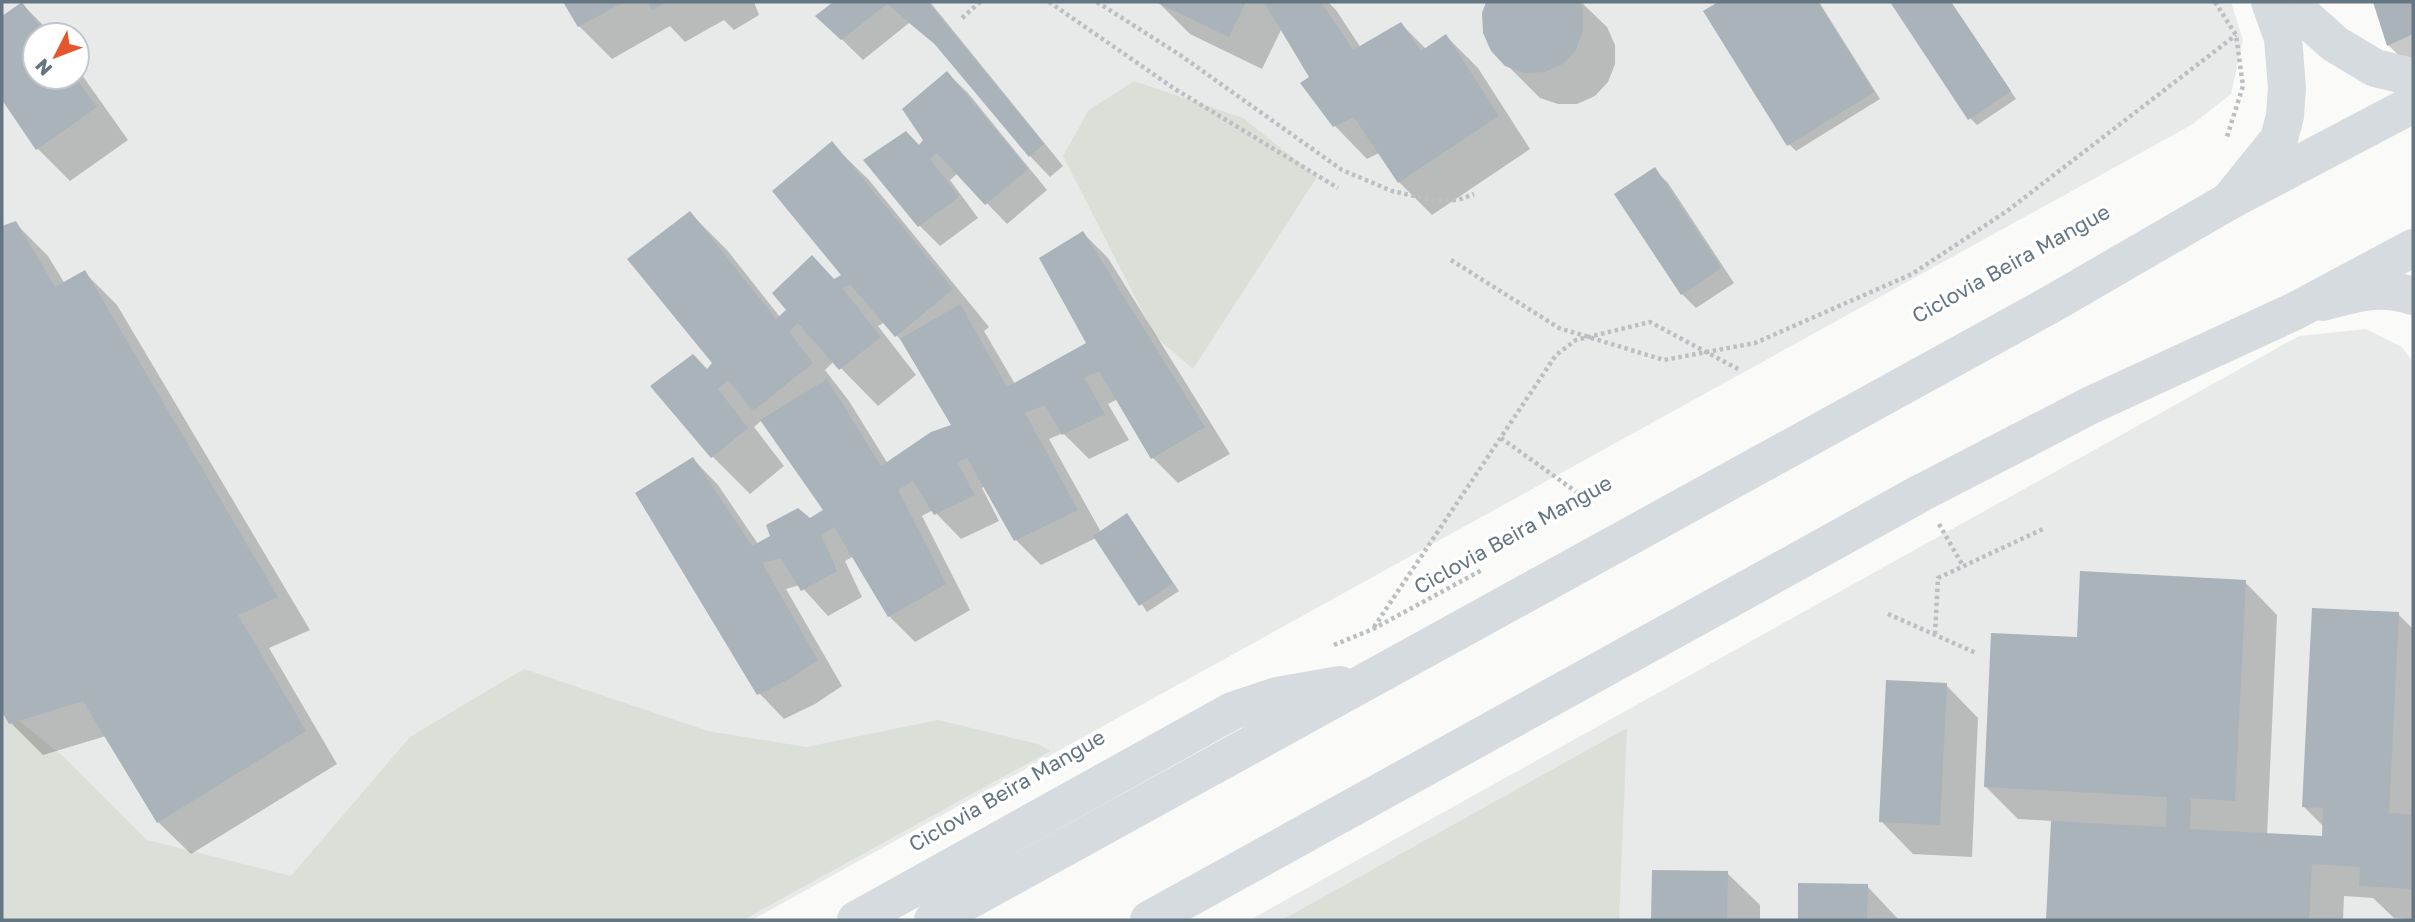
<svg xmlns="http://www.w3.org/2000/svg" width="2415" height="922" viewBox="0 0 2415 922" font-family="'Golos Text',sans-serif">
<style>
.built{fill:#e8e9e9;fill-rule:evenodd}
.green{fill:#dadfd7}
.shadow{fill:#0003;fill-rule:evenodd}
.building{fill:#aab3b9}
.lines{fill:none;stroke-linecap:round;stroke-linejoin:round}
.path{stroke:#bbbfc2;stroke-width:4.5;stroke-dasharray:3.5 3.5;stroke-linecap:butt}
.secondary{stroke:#d6dbdf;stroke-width:38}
.primary{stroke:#d6dbdf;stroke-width:38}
.labels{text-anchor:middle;stroke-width:7;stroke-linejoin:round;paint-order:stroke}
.street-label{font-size:21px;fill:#657683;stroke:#fff}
</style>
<rect width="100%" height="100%" fill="#fafaf8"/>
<g class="built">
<path d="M2,2h2229l12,38 -12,54 -38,30 -1441,796h-488l-262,-113zM35,35h42v42h-42z"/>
<path d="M2366,329l36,18 11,15v558h-1163l1049,-584z"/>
</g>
<g class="green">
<path d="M1134,81l109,37 74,59 -124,192 -38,-33 -92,-180 26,-46z"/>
<path d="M524,669l184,62 98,16 132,-27 100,24 12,7 -307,169h-741v-213l62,50 83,83 144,36 119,-139z"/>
<path d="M1627,728l-8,192h-337z"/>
</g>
<g class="shadow">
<path d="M565,2h189l5,13 -25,15 -10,-10 -39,22 -15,-16 -58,33 -33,-33z"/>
<path d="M835,2h95l133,164 -13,11 -20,-21 -86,-104 -35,-29 -46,37 -45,-44z"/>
<path d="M1158,2h170l8,8 25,38 40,-24 25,25 20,-13 32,32 52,81 -98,66 -33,-33 -20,-29 -12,6 -32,-33 -24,-49 -29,-49 -20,41 -72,-35z"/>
<path d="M1488,2h93l26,25 8,18v19l-7,18 -13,14 -18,8h-19l-18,-6 -48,-48 -9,-37z"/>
<path d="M1721,2h98l61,97 -84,52 -7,-7 -83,-133z"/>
<path d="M1892,2h59l65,97 -39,26 -7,-7z"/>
<path d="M2375,2h38v61l-4,2 -21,-20z"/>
<path d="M22,4l31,31h-18v42h42v-9l51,72 -58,41 -32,-32 -36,-52v-78z"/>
<path d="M947,73l21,20 79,97 -40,34 -49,-51 -8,7 28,38 -38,28 -20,-20 -1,-80 7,-6z"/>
<path d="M831,143l38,37 120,147 -5,4 31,53 73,-40 -5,-111 25,25 122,196 -52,29 -25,-25 -35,-59 -10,5 21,36 -40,19 -26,-26 -14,6 52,93 26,-17 52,76 -32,21 -51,-74 -55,27 -25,-25 -31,-54 -3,2 17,33 -38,18 -28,-29 -11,6 48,94 -55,32 -26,-26 -35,-60 -9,5 17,36 -34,19 -28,-31 -14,4 56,97 -27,18 -31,15 -25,-26 -66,-234 25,26 40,59 52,-23 15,-10 -63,-91 -8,7 30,39 -34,28 -37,-37 -60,-71 55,-15 6,-8 -24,-150 37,37 53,67 64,-42zM885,322l21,24 48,80 -66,38 -39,-63 -24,-31 9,-9 44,45 38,-31 -38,-49z"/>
<path d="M1654,169l14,14 66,100 -38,25 -14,-14z"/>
<path d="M15,223l33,33 17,28 19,-12 33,33 193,325 -41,18 68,116 -146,90 -33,-32 -52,-86 -63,19 -33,-33 -8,-14v-480z"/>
<path d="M2245,582l32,33 -10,220 57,3v-11l-21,-21 95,-192 15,15v290l-19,-1 -21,-20 -29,-2 -1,24h-295l5,-99 -35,-2 -32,-32 93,-148z"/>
<path d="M1946,685l32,33 -6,139 -59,-3 -32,-33z"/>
<path d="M1653,872l74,1 33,32v15h-107z"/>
<path d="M1800,885l67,1 32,34h-100z"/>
</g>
<g class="building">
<path d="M22,2l24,33h-11v42h40l22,30 -61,43 -34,-50v-84z"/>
<path d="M563,2h61l-46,25z"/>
<path d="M648,2h19l-15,8z"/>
<path d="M833,2h95l116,142 -15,13 -97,-116 -45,-37 -46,36 -26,-24z"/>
<path d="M1156,2h90l-17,35z"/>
<path d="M1264,2h57l32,48 48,-28 20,29 25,-17 53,82 -101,67 -44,-66 -21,10 -33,-44 9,-6z"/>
<path d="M1486,2h93l4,8v21l-7,19 -13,14 -19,8 -20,1 -19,-7 -14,-15 -8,-18 -1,-20z"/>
<path d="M1718,2h100l56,90 -87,54 -84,-135z"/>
<path d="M1890,2h61l60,89 -43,29z"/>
<path d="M2373,2h40v32l-26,12z"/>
<path d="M947,71l81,98 -43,36 -48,-52 -7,6 29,38 -41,30 -55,-67 43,-29 13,14 4,-5 -21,-31z"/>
<path d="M832,141l121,148 -58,48 -45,-53 -8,4 39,49 -42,33 -41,-47 -9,9 24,31 -60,48 -25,-31 -10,9 30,39 -37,30 -61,-72 43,-32 14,15 5,-6 -85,-104 63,-48 86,108 10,-9 -14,-17 40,-38 22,24 7,-4 -69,-84z"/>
<path d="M1655,167l66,101 -40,27 -67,-101z"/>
<path d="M16,221l39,66 30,-17 193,327 -40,18 68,116 -149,92 -74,-122 -74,23 -7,-12v-486z"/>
<path d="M1083,231l122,196 -54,32 -52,-88 -15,7 21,36 -43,21 -17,-30 -20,8 53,97 -64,31 -47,-83 -10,4 18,33 -41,20 -21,-34 -15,9 48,94 -58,33 -54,-90 -13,8 16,36 -36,20 -20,-33 -19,5 56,97 -29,19 -32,16 -122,-202 58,-36 59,89 18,-10 -4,-11 32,-17 12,10 13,-8 -63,-90 67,-41 54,87 50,-34 20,-7 -51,-86 60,-35 47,83 79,-44 -47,-85z"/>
<path d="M1127,513l46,70 -34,23 -46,-70z"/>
<path d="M2080,571l166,9 -11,221 -44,-3 -1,31 132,7 1,-28 -21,-1 10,-199 87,4 -10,201 24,2v74l-54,-3 1,-19 -48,-3 -3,56h-263l5,-99 115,6 1,-30 -183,-10 7,-154 86,4z"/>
<path d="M1886,680l61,3 -7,142 -61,-3z"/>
<path d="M1652,870l76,1 -1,49h-76z"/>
<path d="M1798,883l70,1 -1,36h-69z"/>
</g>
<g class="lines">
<g class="path">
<path d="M1049,2l126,87 163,99"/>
<path d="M1097,2l83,53 162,115 50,21 44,10 22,-1 16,-6"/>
<path d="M2215,2l21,33 7,51 -17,54"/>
<path d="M962,18l18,-16"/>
<path d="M1451,260l108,68 105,32 91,-17 157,-69 95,-63 229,-176"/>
<path d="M1501,438l88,63"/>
<path d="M1939,524l24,42"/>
<path d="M1888,614l88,39"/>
<path d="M1374,627l182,-272 20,-15 74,-18 88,47"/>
<path d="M1935,634l3,-56 105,-49"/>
<path d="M1334,645l39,-16 109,-59"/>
</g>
<g class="secondary">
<path d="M2288,2l47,42 40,24 38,9"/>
<path d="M2229,201l50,-62 6,-23 2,-28 -4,-50 -13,-36"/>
<path d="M2323,302c32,-9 57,-17 90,-6"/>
</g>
<g class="primary">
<path d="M856,920l376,-209 45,-15 63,-11"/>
<path d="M933,920l1122,-618 174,-101 184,-97"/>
<path d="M1149,920l772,-427 170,-88 204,-94 118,-63"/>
</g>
</g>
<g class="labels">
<g class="street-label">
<text transform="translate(2011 264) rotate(-29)" y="7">Ciclovia Beira Mangue</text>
<text transform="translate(1513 535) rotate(-29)" y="7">Ciclovia Beira Mangue</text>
<text transform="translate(1007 791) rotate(-30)" y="7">Ciclovia Beira Mangue</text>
</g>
</g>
<rect width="2415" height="922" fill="none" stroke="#657683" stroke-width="7"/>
<g transform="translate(56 56) rotate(228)"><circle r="33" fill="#ffffff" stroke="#c1c8cd" stroke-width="2"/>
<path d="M0-5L12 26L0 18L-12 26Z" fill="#e4572e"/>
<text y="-10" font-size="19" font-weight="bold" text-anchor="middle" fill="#657683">N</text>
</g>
</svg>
